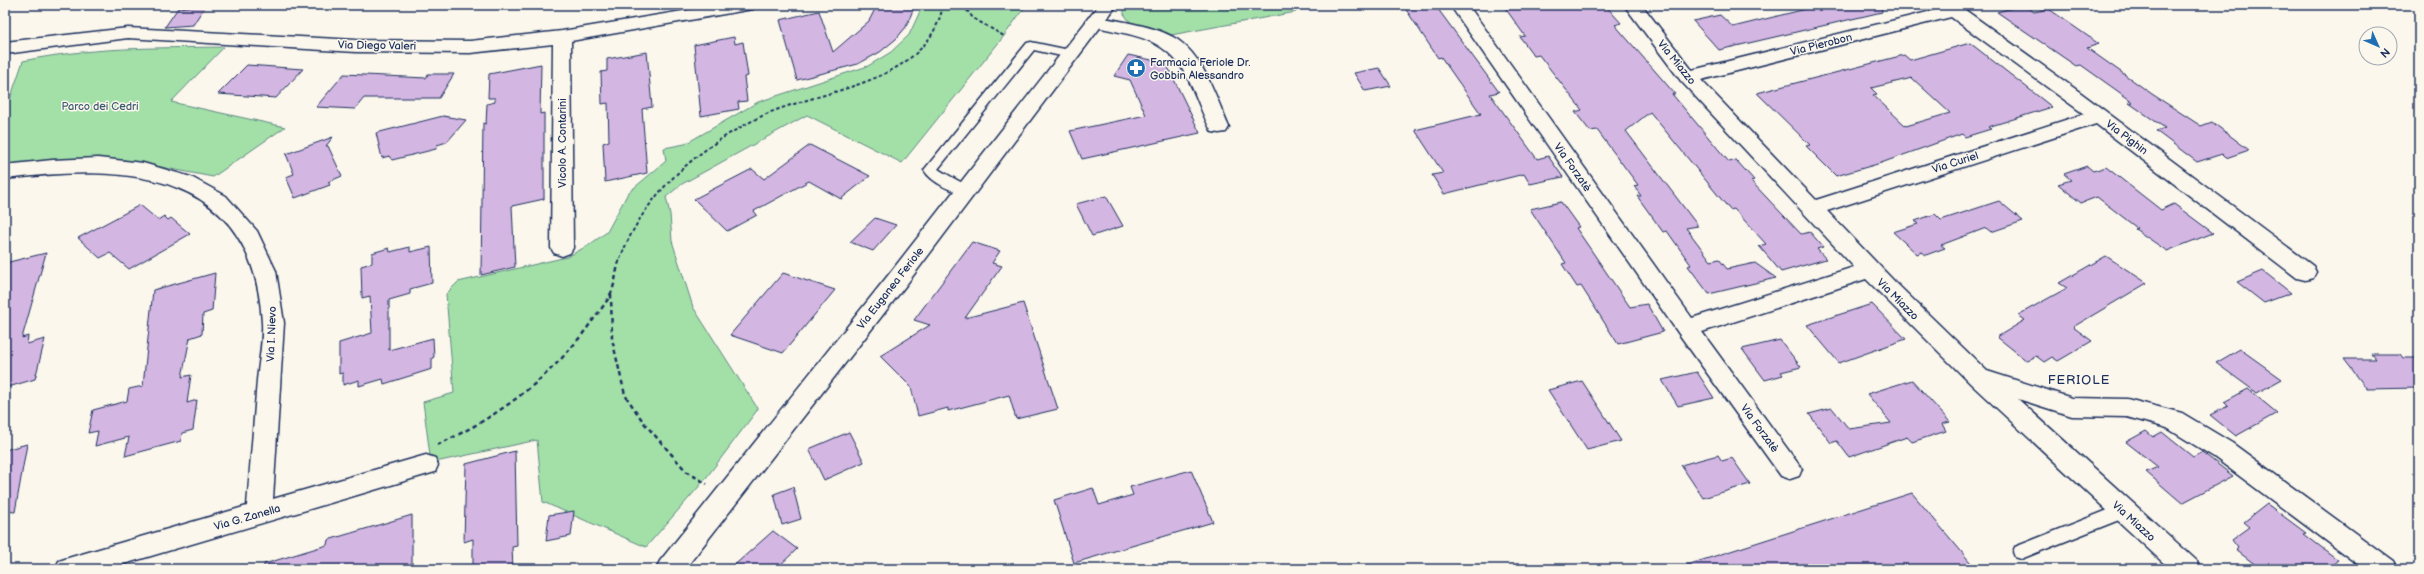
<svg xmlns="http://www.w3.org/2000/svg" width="2424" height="574" viewBox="0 0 2424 574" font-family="'Balsamiq Sans',sans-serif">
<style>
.green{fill:#a3e0a8;stroke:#5f8883}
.building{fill:#d4b6e2;stroke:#1b2f5e;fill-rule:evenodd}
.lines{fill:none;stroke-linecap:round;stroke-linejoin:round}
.lane-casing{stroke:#1b2f5e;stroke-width:3}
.street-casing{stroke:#1b2f5e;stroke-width:3}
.secondary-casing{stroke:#1b2f5e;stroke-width:3}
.path-far1{stroke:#1b2f5e;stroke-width:2;stroke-dasharray:3.5 2.5;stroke-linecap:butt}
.path{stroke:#1b2f5e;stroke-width:2.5;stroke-dasharray:4.5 3.5;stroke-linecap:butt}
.lane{fill:#fbf7ec;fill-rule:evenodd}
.street{fill:#fbf7ec;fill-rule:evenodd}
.secondary{fill:#fbf7ec;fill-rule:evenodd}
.labels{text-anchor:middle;stroke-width:3;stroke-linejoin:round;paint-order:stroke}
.street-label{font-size:11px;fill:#1b2f5e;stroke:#fbf7ec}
.poi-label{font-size:11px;fill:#1b2f5e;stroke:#fbf7ec;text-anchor:start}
.park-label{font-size:11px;fill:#3d5b70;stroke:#fbf7ec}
.quarter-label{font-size:13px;letter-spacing:1px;fill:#1b2f5e;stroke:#fbf7ec}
</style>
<rect width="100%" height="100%" fill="#fbf7ec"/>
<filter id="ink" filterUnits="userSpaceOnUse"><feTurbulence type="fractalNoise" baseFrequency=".025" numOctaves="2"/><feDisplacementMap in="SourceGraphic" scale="8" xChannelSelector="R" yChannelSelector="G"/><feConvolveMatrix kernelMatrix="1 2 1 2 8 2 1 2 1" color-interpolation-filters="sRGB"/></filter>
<g filter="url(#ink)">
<g class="green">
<path d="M923,5h103l-22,31 -102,127 -95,-48 -125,69 -16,13 4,17 2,27 21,66 65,102 -55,73 -57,65 -103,-45 -6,-62 -106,23 -8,-61 31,-9 -8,-99 12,-12 109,-25 22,-12 18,-13 21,-39 38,-32 -2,-13 21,-4 73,-42 110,-36 23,-14 18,-17z"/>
<path d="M1124,5h168l4,7 -125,23 -41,-13 -6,-8z"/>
<path d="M224,47l-53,55 114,25 -72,50 -89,-17 -119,6v-52l18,-53c66,-14 133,-13 201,-14z"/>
</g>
<g class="building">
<path d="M877,5h38l-9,22 -10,12 -16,13 -22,12 -61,16 -17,-60 39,-9 14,41 36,-31z"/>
<path d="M1421,5h14l64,87 -9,2 47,65 11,-3 15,21 -33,7 -6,-10 -80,20 -12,-19 11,-2 -28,-43 66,-16 -40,-57 -3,1 -4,-6 -29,-44z"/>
<path d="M1503,5h102l16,18 -6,2 60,69h-3l57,68 7,-2 18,20 -3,1 50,53 9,-2 13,15 -6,2 9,10 -45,13 -22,-26 7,-2 -32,-35 -4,1 -80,-98 -24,19 72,95 -12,2 25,33 8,-2 8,10 28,-6 21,15 -67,16 -21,-28 3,-1 -24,-34 -4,1 -26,-36h4l-7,-10 4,-1 -41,-55 -7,1 -15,-19 7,-2 -43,-55 -5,1 -14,-19 5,-1z"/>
<path d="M1802,5h79l1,7 -163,38 -26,-29 27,-6 13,12 73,-18z"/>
<path d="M2024,5l10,7 15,-3 50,35 -12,4 65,46 49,32 11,-4 37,28 -23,8 -4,-4 -25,8 -41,-31 9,-3 -36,-25 4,-1 -52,-37 -5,1 -79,-54z"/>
<path d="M205,6l-12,19 -28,2 13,-19z"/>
<path d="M734,37l1,7 8,-2 5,34 -4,1 3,24 -9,1 1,7 -38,7 -7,-71z"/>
<path d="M1970,43l82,64 -64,20 3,2 -26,8 -3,-3 -81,29 -45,13 -30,-30 4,-1 -53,-52 147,-38 6,5zM1912,78l38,35 -44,13 -33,-31 4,-1 -6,-6z"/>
<path d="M647,52l5,55 -10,2 5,64 -42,9 -2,-39 6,-2 -1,-38 -6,1 -1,-32 6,-1v-12z"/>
<path d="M1128,55l38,8 34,70 -118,26 -12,-28 76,-16 -16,-35 -16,-4z"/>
<path d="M541,64l-1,50 4,-1v86l-32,7 3,61 -34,8 2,-152 3,1 1,-20 8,-2v-4h-7l1,-24z"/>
<path d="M247,65l56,4 -27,29 -58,-4z"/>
<path d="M1379,68l12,18 -26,5 -11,-18z"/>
<path d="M344,74l82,4 2,-4h26l-15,24h-75l-9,11 -39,-2z"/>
<path d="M443,116l23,4 -19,22 -10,3 -1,4 -44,11 -3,-4 -7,2 -6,-25z"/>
<path d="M333,137l-7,9h2l14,30 -14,6 2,3 -35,13 -9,-21 8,-3 -8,-20z"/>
<path d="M810,145l60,31 -29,23 -32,-18 -55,30 3,4 -30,16 -33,-32 58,-30 12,10z"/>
<path d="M2087,166l6,5 13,-4 55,43 13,-6 39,29 -46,18 -32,-22 2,-1 -40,-31 -16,6 -23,-19 13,-4 -7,-6z"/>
<path d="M1106,196l17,30 -31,10 -16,-32z"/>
<path d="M1999,201l24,20 -32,11 -5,-4 -45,17 4,3 -19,7 -4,-3 -5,2 -24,-22 25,-8 -3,-3 20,-7 6,6z"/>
<path d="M1561,202l18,25 -3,1 54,79 17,-3 16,28 -45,12 -37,-58 -4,1 -15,-23 4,-1 -36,-54z"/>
<path d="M140,205l18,15 6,-4 4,4 3,-2 19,16 -61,35 -19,-16 -10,5 -22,-20z"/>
<path d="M875,218l21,7 -23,26 -23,-9z"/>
<path d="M972,242l28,9 -8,12 10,3 -37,52 58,-15 35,106 -42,10 -7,-24 -61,16v-3l-30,8 -7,-29 -31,-31 50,-31 -16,-5z"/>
<path d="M410,247v5l21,-5 1,36 -22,6v5l-21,6v50l44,-12 1,19 -2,1v11l-48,15 -1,-5 -24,7v-6l-16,5v-12l-4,1v-31l33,-10 -2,-37 -8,2 -1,-32 11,-3v-10l17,-5 1,4z"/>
<path d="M46,253l-24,85 6,-2 -1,8 18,-5 -10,40 -30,9v-122l3,-1 1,-3z"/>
<path d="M2106,256l41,27 -74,44 19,14 -34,20 -6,-4 -8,5 -8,-6 -9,5 -30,-24 28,-17 -7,-5 49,-27 -8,-5z"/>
<path d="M2263,271l28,22 -27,10 -27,-21z"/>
<path d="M215,273l-3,38 -9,3 -1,20 -12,4 -8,39 9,-2 -4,28 10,-3 -4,30 -11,3 -1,8 -56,15 4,-19 -34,9 3,-15 -10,2 5,-23 34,-9 2,-12 14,-3 10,-96z"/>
<path d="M783,273l52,17 -52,63 -53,-18z"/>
<path d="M1872,304l34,35 -67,24 -32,-38z"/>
<path d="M1780,340l21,27 -20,5 2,3 -18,5 -23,-31z"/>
<path d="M2240,349l42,30 -25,14 -41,-30z"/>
<path d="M2371,354h29l3,4h16v30l-52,1 -23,-30h31z"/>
<path d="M1697,372l17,26 -36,8 -16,-26z"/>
<path d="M1912,380l38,42 -8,2 4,7 -34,11 -5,-5 -58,20 -12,-16 -6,2 -22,-29 23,-6 17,21 42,-6 -24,-29z"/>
<path d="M1582,381l39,60 -34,9 -39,-60z"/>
<path d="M2248,389l29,24 -41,23 -26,-21 18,-9 -4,-4z"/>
<path d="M2146,431l7,6 9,-5 31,25 9,-5 31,24 -51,27 -36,-31 12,-5 -32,-25z"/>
<path d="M849,432l15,30 -40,18 -15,-31z"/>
<path d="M27,444l-12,68 -10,-1v-61z"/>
<path d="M515,451l2,95 -5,1 1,22h-40v-30l-9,3 2,-78z"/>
<path d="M1718,455l4,6 10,-3 18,26 -47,14 -22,-33z"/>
<path d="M1191,470l22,52 -139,41 -20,-63 39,-12 6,17 34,-10 -3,-8z"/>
<path d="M793,487l8,32 -19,6 -8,-31z"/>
<path d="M1912,493l64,76h-288l-1,-4z"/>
<path d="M2267,504l39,29 -2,1 34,26 -11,9h-66l-25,-19 2,-2 -6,-8 18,-13 -6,-5z"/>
<path d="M574,511l-3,25 -25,5 3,-26z"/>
<path d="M412,515v54h-148v-5l63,-19 1,-5z"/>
<path d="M773,531l24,18 -21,20h-46z"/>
</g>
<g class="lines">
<defs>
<g id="lane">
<path d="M1031,42l43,9 2,3 -6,4 -36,-8 -96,119c6,4 32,18 34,20l-2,3c-14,4 -39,-10 -46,-22l103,-127z"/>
<path d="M2123,504l6,2 2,5 -2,5 -108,43 -6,-2 -2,-5 2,-5z"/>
</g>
<g id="street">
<path d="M719,5h37l-3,4 -6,1 -176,31 2,207 -3,5 -8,3 -8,-3 -3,-5 2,-204 -83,9 -114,-1 -228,-14 -123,16v-12l123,-14 228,12 114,1 92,-10z"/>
<path d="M1450,5h18l224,313 162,-51 -173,-186 -57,-76h18l50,65 248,-61 -3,-4h21l3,2 120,86 232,173 3,6 -3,6 -8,2 -8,-2 -201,-154 -269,87 67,70 93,90 85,27 55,1 55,14 50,30 161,118 4,8h-33l-150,-112 -47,-29 -40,-11 -55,-1 -54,-17 179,162 4,8h-31l-198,-184 -106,-106 -164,53 100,137 -3,7 -9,3 -9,-3 -102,-142zM1951,17l133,97 -268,86 -115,-120z"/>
<path d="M1095,16c26,6 60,9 83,24 27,19 38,58 51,87l-3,5 -7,1 -7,-1c-9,-15 -14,-33 -22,-49 -22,-48 -55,-46 -101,-58l-3,-4 3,-4z"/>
<path d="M98,158l45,5 48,14 35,19 31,35 19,40 8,52 -11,176 153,-44 9,3 3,7 -3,7 -328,97h-52l4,-8 9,-3 179,-52c3,-42 7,-84 10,-126 2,-19 6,-39 5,-57 -8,-155 -136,-159 -257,-144v-14l47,-5z"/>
</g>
<path id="secondary" d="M1099,5h18l-211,280 -221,284h-29l4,-8 230,-288z"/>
</defs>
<use href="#lane" class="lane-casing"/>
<use href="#street" class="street-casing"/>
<use href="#secondary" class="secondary-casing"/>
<g class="path-far1">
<path d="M963,5l10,13 31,18"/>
<path d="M620,259c25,-67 81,-114 144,-144 60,-27 164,-30 179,-110"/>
</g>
<g class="path">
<path d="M611,294l1,45 13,56 19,28 43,49 20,12"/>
<path d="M437,445c61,-28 114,-67 153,-121 7,-10 16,-20 21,-31 5,-11 5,-24 9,-35"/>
</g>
<use href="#lane" class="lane"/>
<use href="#street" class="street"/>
<use href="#secondary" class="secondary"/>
</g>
</g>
<defs>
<symbol id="pharmacy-disc" viewBox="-11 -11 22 22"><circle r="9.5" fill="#1f6fb2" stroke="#fbf7ec"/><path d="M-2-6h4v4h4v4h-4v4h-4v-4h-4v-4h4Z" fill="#fff"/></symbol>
</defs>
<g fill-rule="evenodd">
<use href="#pharmacy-disc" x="1125" y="57" width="22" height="22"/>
</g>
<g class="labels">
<g class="street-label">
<text transform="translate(1821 44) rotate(-14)" y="4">Via Pierobon</text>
<text transform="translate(377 45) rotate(1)" y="4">Via Diego Valeri</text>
<text transform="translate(1677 62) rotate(51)" y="4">Via Miazzo</text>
<text transform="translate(2127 137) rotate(37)" y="4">Via Pighin</text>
<text transform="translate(562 143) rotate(-90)" y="4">Vicolo A. Contarini</text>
<text transform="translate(1955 162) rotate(-18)" y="4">Via Curiel</text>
<text transform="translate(1573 167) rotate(55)" y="4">Via Forzatè</text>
<text transform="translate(890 288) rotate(-52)" y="4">Via Euganea Feriole</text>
<text transform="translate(1898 299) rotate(45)" y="4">Via Miazzo</text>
<text transform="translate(271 334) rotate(-88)" y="4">Via I. Nievo</text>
<text transform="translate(1760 428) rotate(54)" y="4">Via Forzatè</text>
<text transform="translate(247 517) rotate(-16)" y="4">Via G. Zanella</text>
<text transform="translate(2134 521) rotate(42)" y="4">Via Miazzo</text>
</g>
<g class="poi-label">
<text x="1150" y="66">Farmacia Feriole Dr.<tspan x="1150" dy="13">Gobbin Alessandro</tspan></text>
</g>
<g class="park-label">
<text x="100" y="110">Parco dei Cedri</text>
</g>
<g class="quarter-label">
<text x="2079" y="384">FERIOLE</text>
</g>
</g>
<rect width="2424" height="574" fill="none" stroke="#fbf7ec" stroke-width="20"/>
<rect x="10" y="10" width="2404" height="554" fill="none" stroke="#1b2f5e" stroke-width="1.5" filter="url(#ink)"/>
<g transform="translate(2378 46) rotate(135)"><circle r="19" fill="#fbf7ec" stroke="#a1a7b3"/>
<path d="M0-3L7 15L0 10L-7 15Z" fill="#1f6fb2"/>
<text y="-6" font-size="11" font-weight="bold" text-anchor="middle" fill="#1b2f5e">N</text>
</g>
</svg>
